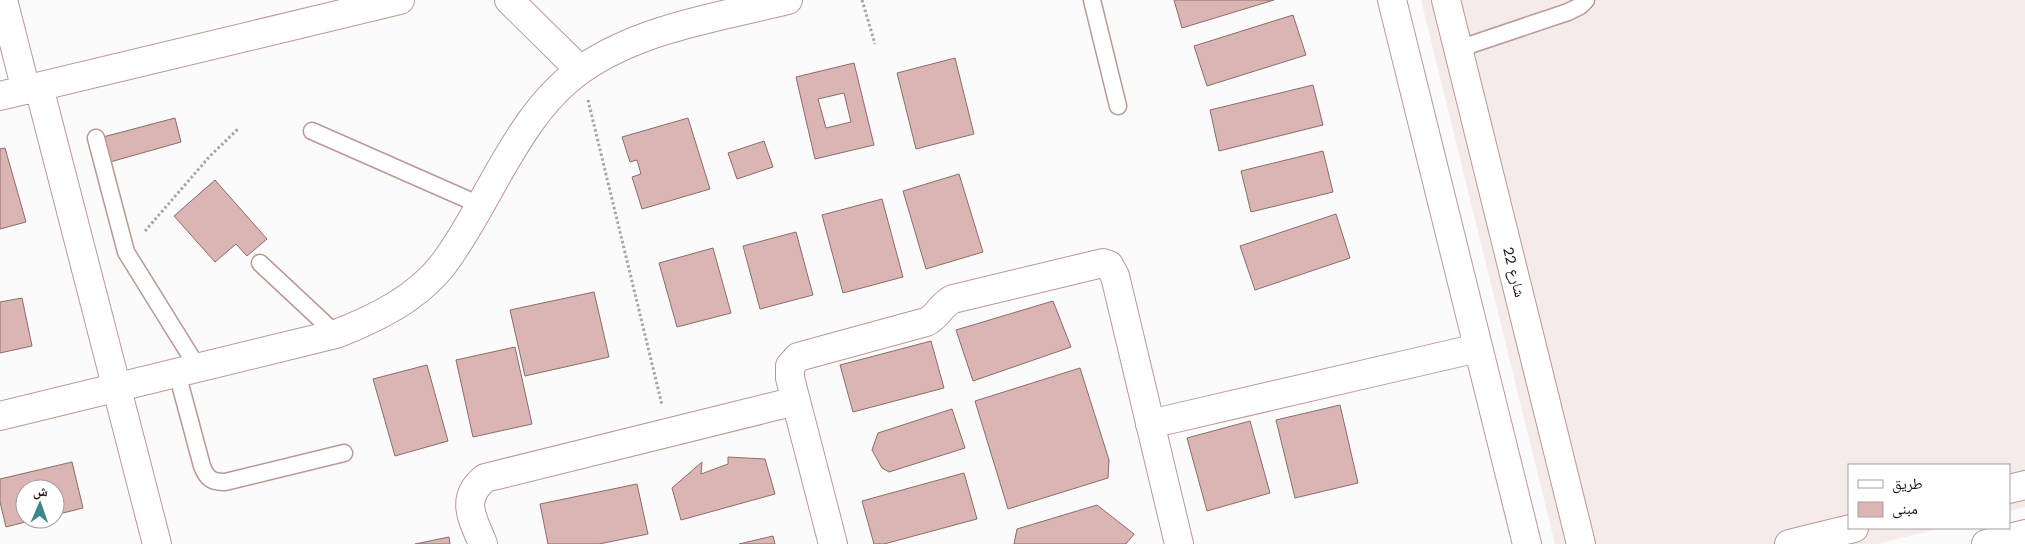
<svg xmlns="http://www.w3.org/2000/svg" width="2025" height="544" viewBox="0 0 2025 544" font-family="'Work Sans','Noto Naskh Arabic',sans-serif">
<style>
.built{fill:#f5ebeb}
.building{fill:#dab5b3;stroke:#8d6c6a;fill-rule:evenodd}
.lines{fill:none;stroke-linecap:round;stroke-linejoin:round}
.lane-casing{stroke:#bb9895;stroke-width:19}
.street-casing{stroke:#bb9895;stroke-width:30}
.secondary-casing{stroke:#bb9895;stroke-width:30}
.path{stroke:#aaa5a5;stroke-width:3;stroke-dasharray:2.5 2.5;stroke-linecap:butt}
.lane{stroke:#fff;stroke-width:16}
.street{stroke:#fff;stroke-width:28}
.secondary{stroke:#fff;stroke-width:28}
.labels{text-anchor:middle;stroke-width:4;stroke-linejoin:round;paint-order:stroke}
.street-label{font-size:15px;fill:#1d100f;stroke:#fff}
</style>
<rect width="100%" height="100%" fill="#fbfbfb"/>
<path class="built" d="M1421,0h604v507l-16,4v-46h-160v63h92l-64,16h-322z"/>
<g class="building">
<path d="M1174,0h100l-92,28z"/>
<path d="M1293,15l13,40 -99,31 -13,-40z"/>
<path d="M955,58l19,76 -58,15 -19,-76z"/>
<path d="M854,63l20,82 -59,14 -19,-82zM844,93l7,29 -25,6 -8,-29z"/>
<path d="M1313,85l10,40 -104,26 -9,-41z"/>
<path d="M175,118l6,24 -71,20 -7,-25z"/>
<path d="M688,118l22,71 -68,20 -10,-32 9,-3 -4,-14 -7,2 -8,-25z"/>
<path d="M764,141l9,26 -36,12 -9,-26z"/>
<path d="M5,148l21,74 -26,7v-80z"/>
<path d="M1323,151l10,41 -82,20 -10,-41z"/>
<path d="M959,174l24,78 -57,17 -23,-78z"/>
<path d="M215,180l52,59 -20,17 -11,-12 -21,18 -41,-46z"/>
<path d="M882,199l21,78 -60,16 -21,-78z"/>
<path d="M1336,214l14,44 -95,32 -15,-44z"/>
<path d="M796,232l17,63 -53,14 -17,-63z"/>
<path d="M713,248l18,65 -54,14 -18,-64z"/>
<path d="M594,292l15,65 -84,19 -15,-66z"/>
<path d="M22,298l10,48 -32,7v-51z"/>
<path d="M1053,301l18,46 -98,34 -17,-51z"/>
<path d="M931,341l13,47 -91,24 -13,-47z"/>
<path d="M515,347l17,77 -59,13 -17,-77z"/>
<path d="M427,365l21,76 -53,15 -22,-77z"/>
<path d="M1080,368l29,92 -1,18 -100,31 -33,-108z"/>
<path d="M1340,405l18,78 -63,15 -19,-78z"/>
<path d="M952,409l13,39 -76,24 -7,-4 -10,-18 6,-17z"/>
<path d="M1250,421l20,72 -63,18 -20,-73z"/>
<path d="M728,457l37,2 10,35 -94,26 -9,-32 30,-26 -1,12 27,-10z"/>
<path d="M72,462l11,46 -28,7v-26h-30v30h12l-31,8 -6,-25v-23z"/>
<path d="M964,473l13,46 -93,25h-10l-12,-43z"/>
<path d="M637,484l11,50 -49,10h-51l-8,-40z"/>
<path d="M1097,505l37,29 -8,10h-112l3,-15z"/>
<path d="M773,536l2,8h-36z"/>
<path d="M449,537l1,7h-35z"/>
</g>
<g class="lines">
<defs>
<g id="lane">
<path d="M1092,0l26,106"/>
<path d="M1458,49l110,-37 12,-6 6,-6"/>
<path d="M312,131l168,74"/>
<path d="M96,138l30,114 72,116"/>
<path d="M260,263l76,71"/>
<path d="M177,373l25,93c5,13 10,16 23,16l119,-29"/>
</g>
<g id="street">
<path d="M3,0l23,90"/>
<path d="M509,0l71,70"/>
<path d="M1392,0l135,544"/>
<path d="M1446,0l135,544"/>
<path d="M39,87l118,457"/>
<path d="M0,96l400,-96"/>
<path d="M0,416l336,-82c41,-16 82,-36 109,-72 45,-61 73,-149 137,-193 59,-41 137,-52 206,-69"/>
<path d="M1150,424l328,-76"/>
<path d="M483,544c-10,-25 -24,-45 2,-66l311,-77"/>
<path d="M833,544l-43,-166v-12l8,-9 128,-35c12,-5 15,-18 27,-23l150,-36 6,2 6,11 64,268"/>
</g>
<g id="secondary">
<path d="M2009,489l16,-4"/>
<path d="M1789,544l65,-16"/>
<path d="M1986,544l39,-10"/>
</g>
</defs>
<use href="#lane" class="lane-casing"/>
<use href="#street" class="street-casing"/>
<use href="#secondary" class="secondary-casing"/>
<g class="path">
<path d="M862,0l13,44"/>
<path d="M588,100l74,305"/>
<path d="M145,231l65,-75 29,-28"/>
</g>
<use href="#lane" class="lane"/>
<use href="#street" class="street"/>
<use href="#secondary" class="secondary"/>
</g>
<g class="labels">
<g class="street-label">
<text transform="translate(1514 272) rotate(76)" y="5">شارع 22</text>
</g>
</g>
<rect x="1848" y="464" width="162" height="65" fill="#ffffff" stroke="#a59f9f"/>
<rect x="1858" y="480" width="25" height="8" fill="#ffffff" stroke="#a59f9f"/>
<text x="1892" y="489" font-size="15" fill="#1d100f">طريق</text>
<rect x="1858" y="502" width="25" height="15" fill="#dab5b3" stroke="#a59f9f"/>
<text x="1892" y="514" font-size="15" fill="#1d100f">مبنى</text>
<g transform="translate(40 504) rotate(2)"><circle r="24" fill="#ffffff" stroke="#a59f9f"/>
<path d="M0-4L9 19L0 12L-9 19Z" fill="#3e868c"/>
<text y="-8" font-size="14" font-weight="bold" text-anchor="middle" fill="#1d100f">ش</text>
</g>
</svg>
